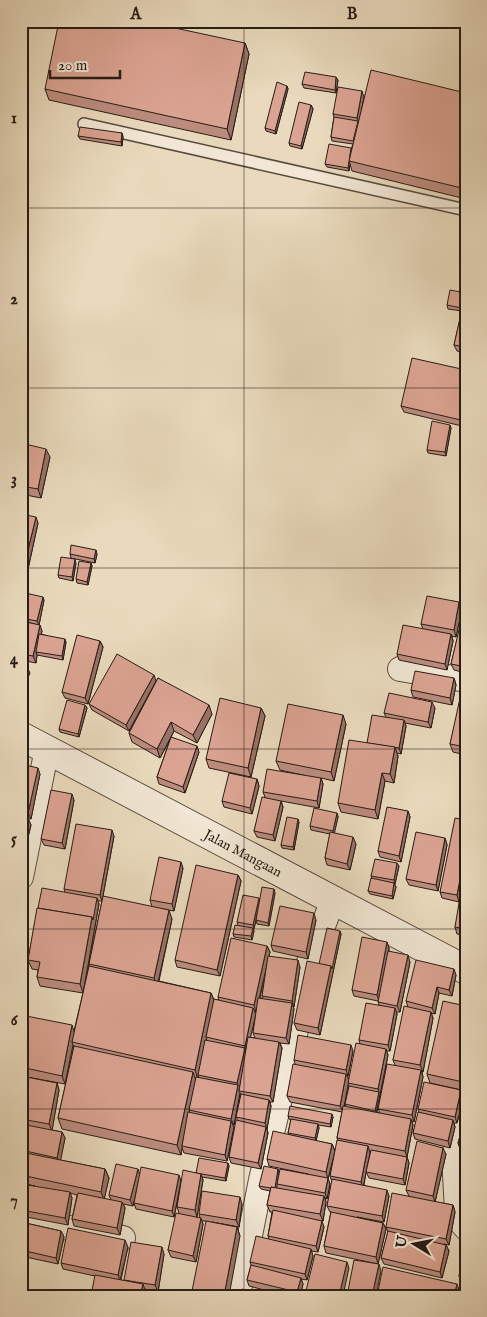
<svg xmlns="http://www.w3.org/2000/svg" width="487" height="1317" viewBox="0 0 487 1317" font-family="'IM FELL English',serif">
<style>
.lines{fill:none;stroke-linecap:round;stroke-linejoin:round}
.service-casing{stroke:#584c3f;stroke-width:14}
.minor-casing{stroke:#584c3f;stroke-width:26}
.tertiary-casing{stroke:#584c3f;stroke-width:30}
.service{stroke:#f1e7d4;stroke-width:11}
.minor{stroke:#f1e7d4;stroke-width:24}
.tertiary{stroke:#f1e7d4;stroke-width:28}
.wall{fill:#bc8c7e;stroke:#271c15;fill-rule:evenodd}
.shaded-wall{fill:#997266;stroke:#271c15}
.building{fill:#dba392;stroke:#271c15}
.grid{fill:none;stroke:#271c15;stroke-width:1;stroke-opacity:0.55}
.labels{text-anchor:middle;stroke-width:4;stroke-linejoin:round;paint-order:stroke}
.street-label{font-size:14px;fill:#271c15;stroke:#f1e7d4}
.neatline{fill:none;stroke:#271c15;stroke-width:2}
.grid-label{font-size:16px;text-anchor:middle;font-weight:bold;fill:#271c15}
</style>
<rect width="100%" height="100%" fill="#e9dabd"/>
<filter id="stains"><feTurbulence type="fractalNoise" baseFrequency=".004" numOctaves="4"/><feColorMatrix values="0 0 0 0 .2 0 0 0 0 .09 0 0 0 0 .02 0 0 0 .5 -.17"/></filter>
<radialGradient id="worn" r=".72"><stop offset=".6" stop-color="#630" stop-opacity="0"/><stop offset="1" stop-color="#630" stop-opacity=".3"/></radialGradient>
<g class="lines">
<defs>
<path id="service" d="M84,124l382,86"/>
<g id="minor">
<path d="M400,669l66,11"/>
<path d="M21,877l26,-128"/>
<path d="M466,1109l-12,46 3,57 2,8 7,8"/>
<path d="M21,1219l102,19"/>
<path d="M238,1296l23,-116 34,-145 13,-70 25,-65"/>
</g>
<g id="tertiary">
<path id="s1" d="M21,736l445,234"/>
</g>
</defs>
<use href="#service" class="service-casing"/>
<use href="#minor" class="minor-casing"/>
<use href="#tertiary" class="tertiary-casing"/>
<use href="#service" class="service"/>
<use href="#minor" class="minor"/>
<use href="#tertiary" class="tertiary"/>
</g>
<g class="wall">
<path d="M245,43l4,11 -18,86 -182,-40 -4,-11z"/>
<path d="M338,80l-2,13 -32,-5 -2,-4z"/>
<path d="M287,86l1,3 -12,45 -10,-3 -1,-3z"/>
<path d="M466,93v106l-114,-28 -2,-7 -1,7 -22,-4 -2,-3 26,-15 2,-5 -21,-3 -1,-4 3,-20 -1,-3 31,-17z"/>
<path d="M311,105l2,4 -11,40 -12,-3 -1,-3z"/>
<path d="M122,133l1,4 -1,9 -42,-7 -2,-3z"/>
<path d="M466,293v60l-9,-2 -3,-6 8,-34 -14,-2 -1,-4z"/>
<path d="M466,370v59v-2l-62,-15 -3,-6z"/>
<path d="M450,425l1,3 -5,28 -18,-3 -1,-3z"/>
<path d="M21,443l29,14 -9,41 -20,-4z"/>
<path d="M21,514l17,9 -10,46 -7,-2z"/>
<path d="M70,554h27l-2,9 -24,-5z"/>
<path d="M76,563l-3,18 -14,-3 -1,-3z"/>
<path d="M91,563l1,3 -4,19 -11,-2 -1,-4z"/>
<path d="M21,592l23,8 -5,25 3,6 -1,3 25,8 -3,18 -26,-5 -1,8 -15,-3v-39l17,4 -17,-4z"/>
<path d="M466,604v69l-12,-3 -3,-6z"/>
<path d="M462,609l-6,28 -4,-1 1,5 -6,29 -48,-10 -2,-6 26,-25 -2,-5z"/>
<path d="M100,641l3,6 -15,57 -23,-6 -3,-6z"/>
<path d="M158,678l54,36 -15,29 -23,-12 -3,6 28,15 -14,41 -26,-9 -2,-7 13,-37 -10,18 -28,-16 -3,-9z"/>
<path d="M454,678l2,7 -4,20 -39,-8 -2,-7z"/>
<path d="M156,681l-27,50 -37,-21 -3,-6z"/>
<path d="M466,681v74l-13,-3 -3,-8z"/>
<path d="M85,705l2,3 -8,29 -19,-5 -1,-3z"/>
<path d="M261,708l4,8 -14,61 -42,-9 -3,-9z"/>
<path d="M435,708l-4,20 -26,-5 1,3 -5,28 -4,-1 1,3 -4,27 -9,-2 -7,38 -37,-7 -3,-9 29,-60 19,-26 -2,-4z"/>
<path d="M346,724l-12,57 -13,-3 2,6 -4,24 -38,-7 2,6 -8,34 -18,-4 -3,-6 11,-34 -2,-5 44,-16 -27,-6 -4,-9z"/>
<path d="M21,744l4,7 -3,14 18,9 -9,45h-3l3,6 -10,41z"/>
<path d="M257,779l2,7 -7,28 -28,-7 -2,-6z"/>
<path d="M74,800l-9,49 -21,-4 -3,-6z"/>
<path d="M408,811l2,6 -9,45 -21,-5 -2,-6z"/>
<path d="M337,813l1,4 -4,16 22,11 -6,26 -23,-5 -2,-7 5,-24 -19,-4 -1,-4z"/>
<path d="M466,820v47l-7,35 -17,-4 -2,-6z"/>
<path d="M299,822l-5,28 -12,-2 -1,-3z"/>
<path d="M114,836l-11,60 69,23 -13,62 52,12 3,7h5l-1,-3 49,-51 3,6 -1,4 31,11 -6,40h-1l1,2 -5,35 -9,-1 2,5 -9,54h-3l1,4 -4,23 1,4 -7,36 -30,-6 -2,-6 9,-36 -2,-4 5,-22 -1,-2 -6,32h-1l1,2 -7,34 -43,-8 -2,-5 -1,7 -119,-26 -4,-11 16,-71 -1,-2 -8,39 -44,-8v-61l53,16 9,-38 -43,-7 -3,-9 1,-7 -6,-1 -4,-9 10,-52 27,-16 -1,-3zM98,901h4l-13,63v2l-3,13 13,-75zM266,969l-4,27 1,2h-3zM255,1011l1,1 -3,21 2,5 -5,-1 6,-23z"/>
<path d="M445,838l2,7 -9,46 -29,-6 -3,-6z"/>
<path d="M399,866l-4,18 -2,-1h1l2,4 -3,12 -23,-5 -2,-3 4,-12 -1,-3z"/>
<path d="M183,868l-9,43 -22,-4 -2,-7z"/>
<path d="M238,875l3,6 -21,95 -43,-9 -2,-7z"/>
<path d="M275,893l-6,33 -12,-2 -1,-4 -2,9 -1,-1 1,3 -2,9 -18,-3 -1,-3 5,-9 -1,-3 22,-24 1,3z"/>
<path d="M466,898v37l-9,-1 -2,-7z"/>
<path d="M316,920l-8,39 -35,-8 -2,-6z"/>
<path d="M340,931l1,3 -21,101 -23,-5 -3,-7 25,-59z"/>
<path d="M387,942l2,6v3l21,11 -10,50h-4l1,2 -7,37h-4l2,4 -11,57 3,1 -2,-4 17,-44 -2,-5 15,-53 -2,-6 50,-26 -4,21 -13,-3 -4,21 -4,-1 2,5 -10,54h-1l1,5 -9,45 -2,-1 1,4 -6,32 2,6 -4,22 -36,-7 -3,-6 -2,13 25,11 -5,26 -27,-5 26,6 3,6 -8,35 -52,-11 -2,-7 7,-34h-1l-3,-6 5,-24 -2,-6 8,-35 -1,-3 5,-26 -52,-10 -3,-6 8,-32 -1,-4 59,-9 -5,25h-1l1,4 12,-36 -1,-4 20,-35 -1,-4 -24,-5 -2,-6zM348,1084l1,2 -4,18 1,3 -2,-1z"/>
<path d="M466,1006v85l-36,-8 -3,-9z"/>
<path d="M21,1076l36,7 2,7 -7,40 10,2 3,6 -5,22 45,9 4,9 -5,21 7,1 -2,-5 31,-20 41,6 15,-8 32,-10 1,3 -3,15 -24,-4 1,3 -6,37 3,1 -1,-4 43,-10 -3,23 -27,-5 25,5 3,9 -34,-15h-4l1,3 -7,38 -25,-5 -3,-7 11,-37 -2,-6 2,-13 -5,23 -38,-8 -2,-6 4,-20 -5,23 -10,-2 2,4 -5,27 -46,-9 -2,-7 5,-24 -7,-2 2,5 -4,27 -47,-9v-32l14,2 -14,-3z"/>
<path d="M461,1090l3,7 -7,26h-3l1,4 -5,21 -35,-9 -2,-6 6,-21 -1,-3z"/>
<path d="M288,1116l45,1 -2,10 -13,-2 1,3 -3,13 16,3 3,7 -7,28 2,5 -3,15 -2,-1 1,4 -3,19h-2l3,6 -6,25 -7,-1 2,5 -6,24 -6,-1 2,5 -3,12h-13l-38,-10 -2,-6 4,-15 -1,-3 19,-23 -1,-3 4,-24h-2l-3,-7 3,-14 -9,-2 -2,-3 19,-17 1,3 29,2 -39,-8 -2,-7 22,-24 -1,-2 3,-13 -2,-1z"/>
<path d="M466,1116v35l-6,-2 -2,-6z"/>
<path d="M446,1154l-11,48 18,3 2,7 -6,33 -5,-1 2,1 3,6 -7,27 -58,-14 -3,-6 7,-26 -2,-5 23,-31 -3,-6z"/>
<path d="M21,1222l40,9 3,6 -6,27 -37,-8z"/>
<path d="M466,1244v39l-5,-1 -2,-6z"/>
<path d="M128,1247l-7,33 3,1v-1l40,-26 -6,38 -13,-3 1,4 -51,-17 -32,-7 -2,-6z"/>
</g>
<g class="shaded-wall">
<path d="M245,43l4,11 -18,86 -4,-11z"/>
<path d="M336,77l2,3 -2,13 -1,-3z"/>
<path d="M287,86l1,3 -12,45 -1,-3z"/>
<path d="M362,91l2,6 -5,27 -2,-6z"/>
<path d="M311,105l2,4 -11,40 -1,-3z"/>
<path d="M122,133l1,4 -1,9 -1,-4z"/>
<path d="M349,161l1,3 -1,7 -1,-3z"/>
<path d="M450,425l1,3 -5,28 -1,-4z"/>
<path d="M46,449l4,8 -9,41 -3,-9z"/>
<path d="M36,517l2,6 -10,46 -3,-7z"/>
<path d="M96,550l1,4 -2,9 -1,-4z"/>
<path d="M75,559l1,4 -3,18 -1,-4z"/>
<path d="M91,563l1,3 -4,19 -1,-3z"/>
<path d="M43,597l1,3 -5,25 -2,-4z"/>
<path d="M459,602l3,7 -6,28 -2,-7z"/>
<path d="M40,625l2,6 -4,21h-2l1,3 -1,8 -3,-7z"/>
<path d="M451,634l2,7 -6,29 -2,-6z"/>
<path d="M65,639l1,3 -3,18 -1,-4z"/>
<path d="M100,641l3,6 -15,57 -3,-6z"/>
<path d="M27,667l3,6 -9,20v-12z"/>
<path d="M154,675l2,6 -27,50 -3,-6z"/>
<path d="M454,678l2,7 -4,20 -2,-7z"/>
<path d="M432,702l3,6 -4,20 -3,-6z"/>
<path d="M85,705l2,3 -8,29 -1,-3z"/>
<path d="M209,705l3,9 -15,29 -4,-8z"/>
<path d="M261,708l4,8 -14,61 -3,-9z"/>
<path d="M343,715l3,9 -12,57 -3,-9z"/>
<path d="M404,720l2,6 -5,28 -2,-6z"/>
<path d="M171,722l3,9 -14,27 -3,-9z"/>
<path d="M22,744l3,7 -4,17v-18z"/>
<path d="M197,746l2,6 -14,41 -2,-6z"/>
<path d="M395,747l3,9 -4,27 -4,-9z"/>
<path d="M38,768l2,6 -9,45 -3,-6z"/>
<path d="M382,773l3,8 -7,38 -3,-9z"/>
<path d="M321,778l2,6 -4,24 -2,-7z"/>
<path d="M257,779l2,7 -7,28 -2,-6z"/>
<path d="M72,794l2,6 -9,49 -3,-6z"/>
<path d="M281,801l2,6 -8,34 -2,-6z"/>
<path d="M408,811l2,6 -9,45 -2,-6z"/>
<path d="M337,813l1,4 -4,18 -1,-4z"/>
<path d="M27,816l4,9 -10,41v-23z"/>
<path d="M298,819l1,3 -5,28 -1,-3z"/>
<path d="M112,830l2,6 -12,65 -2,-6z"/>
<path d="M353,837l3,7 -6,26 -3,-6z"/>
<path d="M445,838l2,7 -9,46 -2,-6z"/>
<path d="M466,848v19l-7,35 -2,-7z"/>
<path d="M181,862l2,6 -9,43 -2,-7z"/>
<path d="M397,863l2,3 -4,18 -1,-4z"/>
<path d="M238,875l3,6 -21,95 -3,-6z"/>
<path d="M394,883l2,4 -3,12 -1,-3z"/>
<path d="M274,889l1,4 -6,33 -1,-3z"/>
<path d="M97,898l2,6 -16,89 -3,-9 12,-67z"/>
<path d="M259,898l1,3 -6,28 -1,-4z"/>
<path d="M169,910l3,9 -15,68 -3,-9z"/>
<path d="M314,913l2,7 -8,39 -2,-7z"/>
<path d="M253,928l1,3 -2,9 -1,-4z"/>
<path d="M340,931l1,3 -21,101 -2,-7 13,-62z"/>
<path d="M387,942l2,6 -10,53 -2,-6z"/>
<path d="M267,946l3,6 -14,60 -2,-7z"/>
<path d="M408,955l2,7 -10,50 -3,-6z"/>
<path d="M298,960l2,7 -6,40 -2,-6z"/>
<path d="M454,969l2,6 -4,21 -3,-6z"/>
<path d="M437,987l2,6 -4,21 -3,-6z"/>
<path d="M211,993l4,10 -9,34 1,4 -9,34 1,3 -1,2 -3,-10z"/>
<path d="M292,1003l2,6 -5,35 -3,-6z"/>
<path d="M253,1008l3,6 -9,39 -2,-7z"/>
<path d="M395,1008l2,6 -7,37 -2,-6z"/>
<path d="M431,1012l2,6 -10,54 -3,-7z"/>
<path d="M72,1025l3,9 -3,8 1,3 -8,39 -3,-8z"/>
<path d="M279,1042l3,6 -9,54 -3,-6z"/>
<path d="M351,1045l2,6 -5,25 -2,-6z"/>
<path d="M245,1048l2,6 -8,37 1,2 -6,32 -3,-6 7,-34 -1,-2z"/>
<path d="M386,1049l2,6 -12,59 -1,-3 4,-19 -1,-3z"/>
<path d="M466,1068v22l-3,-8z"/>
<path d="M421,1070l2,7 -9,45 -2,-7z"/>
<path d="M193,1072l4,11 -8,27 1,3 -8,33v2l-1,7 -4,-10z"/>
<path d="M346,1074l3,6 -6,32 -3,-6z"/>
<path d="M57,1083l2,7 -7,41 -3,-7z"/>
<path d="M461,1090l3,7 -7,26 -2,-6z"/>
<path d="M269,1100l2,6 -4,23 -2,-6z"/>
<path d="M332,1114l1,3 -2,10 -1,-3z"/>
<path d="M411,1119l2,6 -6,32 -2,-6z"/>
<path d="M453,1120l2,7 -5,21 -2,-7z"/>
<path d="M231,1121l3,6 -7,34 -2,-6z"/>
<path d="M318,1124l1,4 -3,13 -1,-3z"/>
<path d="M266,1127l2,6 -7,36 -3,-6z"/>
<path d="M62,1132l3,6 -5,26 -3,-6z"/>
<path d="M332,1144l3,7 -7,28 -2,-7z"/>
<path d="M368,1146l2,7 -7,35 -2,-6z"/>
<path d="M443,1148l3,6 -11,48 -2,-6z"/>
<path d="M407,1157l2,6 -4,22 -2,-6z"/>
<path d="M228,1163l1,3 -3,15 -1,-3z"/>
<path d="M105,1169l4,9 -5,22 -3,-8z"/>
<path d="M138,1169l2,6 -7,31 -3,-6z"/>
<path d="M278,1169l1,3 -3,20 -2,-3z"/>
<path d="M201,1174l2,6 -6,37 -2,-7z"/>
<path d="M179,1175l2,6 -7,36 -2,-6z"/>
<path d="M328,1178l2,6 -3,15 -2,-6z"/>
<path d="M387,1190l2,6 -5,26 -2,-6z"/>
<path d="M70,1192l2,6 -4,27 -3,-7z"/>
<path d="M324,1196l2,6 -3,19 -3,-7z"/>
<path d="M240,1197l2,7 -3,23 -3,-7z"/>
<path d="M122,1202l3,6 -5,27 -3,-7z"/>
<path d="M453,1205l2,7 -6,33 -3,-6z"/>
<path d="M201,1218l2,6 -7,38 -3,-6z"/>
<path d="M322,1221l2,6 -6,25 -2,-6z"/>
<path d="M383,1223l3,6 -8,35 -2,-7z"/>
<path d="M237,1227l3,9 -11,60h-5z"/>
<path d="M61,1231l3,6 -6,27 -2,-6z"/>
<path d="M125,1240l3,7 -8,34 -2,-6z"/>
<path d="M446,1245l3,6 -7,27 -2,-6z"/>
<path d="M162,1247l2,7 -6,38 -3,-7z"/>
<path d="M311,1249l2,7 -6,24 -2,-6z"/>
<path d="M22,1261l2,7 -3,12v-17z"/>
<path d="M347,1262l2,6 -6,28h-4z"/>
<path d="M379,1264l2,7 -5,25h-4z"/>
<path d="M301,1278l2,6 -3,12h-2l-1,-4z"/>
<path d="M143,1284l3,9 -1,3h-5z"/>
<path d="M457,1284l2,6 -1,6h-4z"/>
</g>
<g class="building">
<path d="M59,21h83l103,22 -18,86 -182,-40z"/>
<path d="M371,70l95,23v96l-117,-28z"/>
<path d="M305,72l31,5 -1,13 -33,-6z"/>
<path d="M277,82l10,4 -12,45 -10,-3z"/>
<path d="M338,87l24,4 -5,27 -24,-4z"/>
<path d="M299,102l12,3 -10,41 -12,-3z"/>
<path d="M334,117l24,4 -5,20 -22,-4z"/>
<path d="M80,127l42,6 -1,9 -43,-6z"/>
<path d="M329,144l22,4 -3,20 -23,-4z"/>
<path d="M450,290l16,3v16l-19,-4z"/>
<path d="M462,309l4,1v37l-12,-2z"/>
<path d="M412,358l54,12v47l-1,4 -64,-15z"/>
<path d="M432,421l18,4 -5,27 -18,-2z"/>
<path d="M21,443l25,6 -8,40 -17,-3z"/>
<path d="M21,514l15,3 -11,45 -4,-1z"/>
<path d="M71,545l25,5 -2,9 -24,-5z"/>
<path d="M61,557l14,2 -3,18 -14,-2z"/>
<path d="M79,561l12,2 -4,19 -11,-3z"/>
<path d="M21,592l22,5 -6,24 -16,-3z"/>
<path d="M427,596l32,6 -5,28 -33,-6z"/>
<path d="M465,604h1v63l-15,-3z"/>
<path d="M21,621l19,4 -7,31 -12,-2z"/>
<path d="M403,625l48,9 -6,30 -48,-10z"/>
<path d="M39,634l26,5 -3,17 -26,-4z"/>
<path d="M77,635l23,6 -15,57 -23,-6z"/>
<path d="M117,654l37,21 -28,50 -37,-21z"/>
<path d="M21,664l6,3 -6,14z"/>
<path d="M415,671l39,7 -4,20 -39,-8z"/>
<path d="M158,678l51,27 -16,30 -22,-13 -14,27 -28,-16z"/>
<path d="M464,680l2,1v66l-16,-3z"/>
<path d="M389,693l43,9 -4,20 -44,-9z"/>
<path d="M220,698l41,10 -13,60 -42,-9z"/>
<path d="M67,700l18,5 -7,29 -19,-5z"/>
<path d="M288,704l55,11 -12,57 -55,-11z"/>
<path d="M372,715l32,5 -5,28 -32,-5z"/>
<path d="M171,737l26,9 -14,41 -26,-10z"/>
<path d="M349,740l46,7 -5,27 -8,-1 -7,37 -37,-7z"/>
<path d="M21,764l17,4 -10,45 -7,-1z"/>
<path d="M267,769l54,9 -4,23 -54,-9z"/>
<path d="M229,773l28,6 -7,29 -28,-7z"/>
<path d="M51,790l21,4 -10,49 -21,-4z"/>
<path d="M262,797l19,4 -8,34 -19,-4z"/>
<path d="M387,807l21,4 -9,45 -21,-5z"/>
<path d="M314,808l23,5 -4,18 -23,-5z"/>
<path d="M21,815l6,1 -6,27z"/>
<path d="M287,817l11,2 -5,28 -12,-2z"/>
<path d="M455,818l11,2v28l-9,47 -17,-3z"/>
<path d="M76,824l36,6 -12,65 -36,-6z"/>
<path d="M330,832l23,5 -6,27 -22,-6z"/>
<path d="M416,832l29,6 -9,47 -30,-6z"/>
<path d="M159,857l22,5 -9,42 -22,-4z"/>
<path d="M375,859l22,4 -3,17 -23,-4z"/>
<path d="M196,865l42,10 -21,95 -42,-10z"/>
<path d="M371,878l23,5 -2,13 -24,-5z"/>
<path d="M262,887l12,2 -6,34 -12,-3z"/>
<path d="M42,888l55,10 -4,22 -1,-3 -54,-9z"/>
<path d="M243,895l16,3 -6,27 -16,-3z"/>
<path d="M103,896l66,14 -15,68 -65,-14z"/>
<path d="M460,897l6,1v31l-11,-2z"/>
<path d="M280,906l34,7 -8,39 -35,-7z"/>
<path d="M37,908l55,9 -12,67 -43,-7 3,-15 -12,-2z"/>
<path d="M235,925l18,3 -2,8 -18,-2z"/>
<path d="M327,928l13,3 -8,38 -1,-3 -12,-2z"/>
<path d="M362,937l25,5 -10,53 -25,-5z"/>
<path d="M231,938l36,8 -13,59 -36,-8z"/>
<path d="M388,951l20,4 -11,51 -19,-4z"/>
<path d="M268,956l30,4 -6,41 -30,-5z"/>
<path d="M416,960l38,9 -5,21 -12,-3 -5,21 -26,-7z"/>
<path d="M307,961l24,5 -13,62 -24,-5z"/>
<path d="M89,966l122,27 -16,77 -123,-28z"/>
<path d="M258,998l34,5 -6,35 -33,-5z"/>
<path d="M214,999l39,9 -8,38 -39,-9z"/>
<path d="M443,1001l23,5v62l-3,14 -36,-8z"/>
<path d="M366,1003l29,5 -7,37 -29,-5z"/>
<path d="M404,1006l27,6 -11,53 -27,-5z"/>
<path d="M21,1015l51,10 -10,51 -41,-9z"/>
<path d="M298,1035l53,10 -5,25 -52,-10z"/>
<path d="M248,1037l31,5 -9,54 -31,-5z"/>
<path d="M205,1040l40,8 -8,35 -39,-8z"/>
<path d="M356,1043l30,6 -8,40 -30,-6z"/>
<path d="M74,1046l119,26 -16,73 -119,-27z"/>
<path d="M293,1064l53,10 -6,32 -53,-10z"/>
<path d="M387,1064l34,6 -9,45 -34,-6z"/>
<path d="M21,1076l36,7 -8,41 -28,-5z"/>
<path d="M196,1077l42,8 -7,34 -42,-9z"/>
<path d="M424,1082l37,8 -6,27 -37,-8z"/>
<path d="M349,1086l30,6 -4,19 -30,-7z"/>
<path d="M241,1094l28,6 -4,23 -29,-6z"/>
<path d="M290,1106l42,8 -2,10 -42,-8z"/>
<path d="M343,1106l68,13 -6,32 -68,-13z"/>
<path d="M188,1112l43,9 -6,34 -43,-9z"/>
<path d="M418,1112l35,8 -5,21 -35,-8z"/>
<path d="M466,1116v29l-8,-2z"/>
<path d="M291,1119l27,5 -3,14 -27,-5z"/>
<path d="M236,1120l30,7 -8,36 -29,-6z"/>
<path d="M21,1124l41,8 -5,26 -36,-8z"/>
<path d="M273,1131l59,13 -6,28 -59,-13z"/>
<path d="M337,1140l31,6 -7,36 -31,-6z"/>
<path d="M417,1141l26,7 -10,48 -27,-6z"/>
<path d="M371,1150l36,7 -4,22 -37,-7z"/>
<path d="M21,1152l84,17 -4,23 -80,-17z"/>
<path d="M199,1158l29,5 -3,15 -29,-5z"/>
<path d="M116,1164l22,5 -8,31 -21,-5z"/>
<path d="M264,1166l14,3 -3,19 -4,-1 -1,1 -11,-2z"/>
<path d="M141,1167l38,8 -7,36 -38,-8z"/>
<path d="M280,1169l48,9 -3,15 -48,-9z"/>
<path d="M183,1170l18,4 -6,36 -18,-3z"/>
<path d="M332,1179l55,11 -5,26 -55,-10z"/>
<path d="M21,1184l49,8 -5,26 -44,-8z"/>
<path d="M271,1187l53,9 -4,18 -53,-9z"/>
<path d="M202,1191l38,6 -4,23 -37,-6z"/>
<path d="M78,1193l44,9 -5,26 -45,-9z"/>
<path d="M392,1193l61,12 -7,34 -60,-12z"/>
<path d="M273,1210l49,11 -6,25 -48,-10z"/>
<path d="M331,1212l52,11 -7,34 -52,-11z"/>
<path d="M176,1213l25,5 -8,38 -25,-6z"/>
<path d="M206,1221l31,6 -13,69h-33z"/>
<path d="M21,1222l40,9 -5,27 -35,-8z"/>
<path d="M68,1228l57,12 -7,35 -57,-12z"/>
<path d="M388,1231l58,14 -6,27 -59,-14z"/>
<path d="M256,1236l55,13 -6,25 -55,-12z"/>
<path d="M131,1242l31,5 -7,38 -31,-5z"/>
<path d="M466,1244v33l-7,-1z"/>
<path d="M315,1254l32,8 -8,34 -34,-1z"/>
<path d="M354,1260l25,4 -7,32h-25z"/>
<path d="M251,1265l50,13 -4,14 -50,-12z"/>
<path d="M383,1267l74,17 -3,12h-77z"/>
<path d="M95,1275l48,9 -3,12h-49z"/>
<path d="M463,1286l3,1v9h-5z"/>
<path d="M242,1289l28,7h-30z"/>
</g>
<path class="grid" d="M244,21v1275M21,208h445M21,388h445M21,568h445M21,749h445M21,929h445M21,1109h445"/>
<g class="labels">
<g class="street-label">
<text dy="5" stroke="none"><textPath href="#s1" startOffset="251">Jalan Mangaan</textPath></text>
</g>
</g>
<rect width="487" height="1317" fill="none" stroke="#e9dabd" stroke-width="55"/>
<g transform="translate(414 1244) rotate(280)" stroke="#f1e7d4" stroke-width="4" paint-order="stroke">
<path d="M0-4L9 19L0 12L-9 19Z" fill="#271c15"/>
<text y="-8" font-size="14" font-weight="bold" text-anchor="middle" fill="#271c15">U</text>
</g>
<path d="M50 70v8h70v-8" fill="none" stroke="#271c15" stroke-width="2.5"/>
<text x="58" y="70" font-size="15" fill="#271c15" stroke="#f1e7d4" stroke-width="4" paint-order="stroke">20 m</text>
<rect x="28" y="28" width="432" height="1262" class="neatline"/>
<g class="grid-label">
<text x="136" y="19">A</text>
<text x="352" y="19">B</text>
<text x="14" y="123">1</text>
<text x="14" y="304">2</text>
<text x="14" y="484">3</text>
<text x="14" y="664">4</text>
<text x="14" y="844">5</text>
<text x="14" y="1025">6</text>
<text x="14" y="1205">7</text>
</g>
<rect width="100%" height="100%" filter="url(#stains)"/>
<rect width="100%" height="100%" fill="url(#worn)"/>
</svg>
